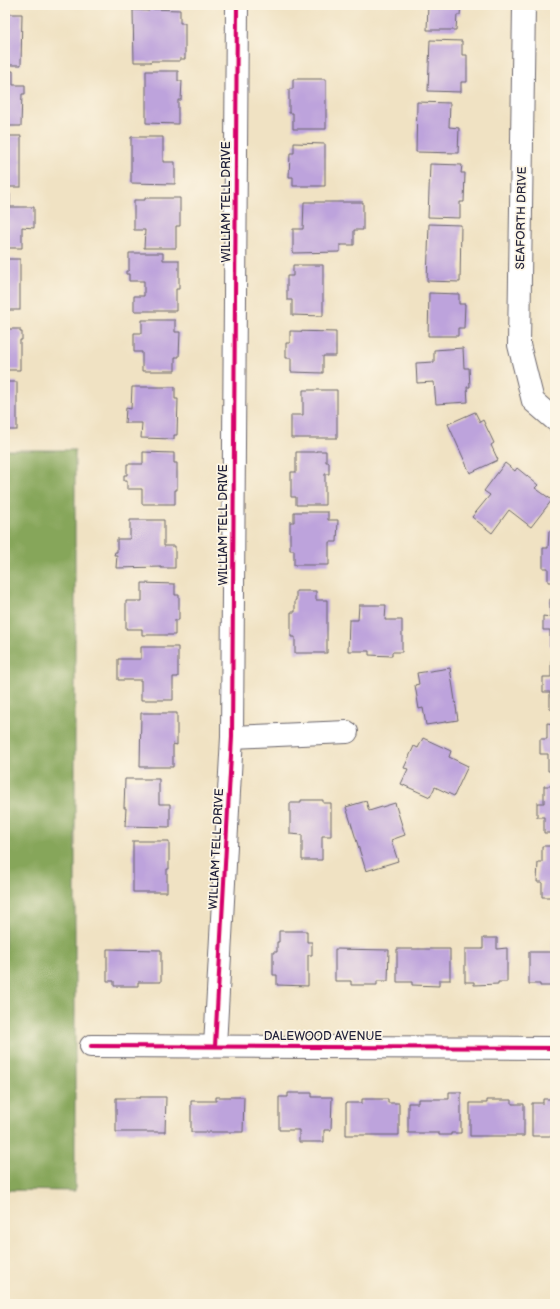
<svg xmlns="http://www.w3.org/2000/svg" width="560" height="1309" viewBox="0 0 560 1309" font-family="'Balsamiq Sans',sans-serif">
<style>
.forest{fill:#86a65a;stroke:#54644a}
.building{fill:#bda3dc}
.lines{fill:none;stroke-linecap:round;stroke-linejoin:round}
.minor-casing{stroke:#6a656b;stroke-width:24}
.minor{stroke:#fff;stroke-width:22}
.cycleway-casing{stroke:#fcf5e5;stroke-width:6}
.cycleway{stroke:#d6006c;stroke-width:4}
.labels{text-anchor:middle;stroke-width:3.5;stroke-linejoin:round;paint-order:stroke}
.street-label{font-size:12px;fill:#22223b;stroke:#fcf5e5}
</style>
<rect width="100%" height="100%" fill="#fcf5e5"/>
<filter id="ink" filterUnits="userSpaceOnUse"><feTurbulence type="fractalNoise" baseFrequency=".025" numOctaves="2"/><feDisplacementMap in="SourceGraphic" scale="8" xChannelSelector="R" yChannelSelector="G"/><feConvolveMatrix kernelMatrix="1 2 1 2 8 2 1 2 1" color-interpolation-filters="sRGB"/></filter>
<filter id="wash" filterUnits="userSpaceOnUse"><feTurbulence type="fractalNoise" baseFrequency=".012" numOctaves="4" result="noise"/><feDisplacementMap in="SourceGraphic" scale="16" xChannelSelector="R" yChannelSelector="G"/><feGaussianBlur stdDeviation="0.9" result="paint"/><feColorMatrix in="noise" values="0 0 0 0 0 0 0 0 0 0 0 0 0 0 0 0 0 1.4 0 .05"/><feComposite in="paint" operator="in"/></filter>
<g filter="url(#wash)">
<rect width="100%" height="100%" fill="#f0e2c3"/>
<path class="forest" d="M5,450h70v741l-70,-1z"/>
<g id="blocks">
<g class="building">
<path d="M428,5h33l-1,10h-3l-1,15h-29z"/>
<path d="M149,9l31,1v13h5v36h-5v2h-29v1h-17l-1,-52 16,1z"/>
<path d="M5,14h17l-1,51h-16z"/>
<path d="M430,40l32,1v14h5v27h-6v10l-33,-1z"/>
<path d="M5,71h8v14h12v9h-3l-1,32h-16z"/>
<path d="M146,71h32v10h4l-1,19h-3v24l-32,-1z"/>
<path d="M293,79h33v50h-33v-16h-4v-24h4z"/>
<path d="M417,102l33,1 -1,24 10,1 -1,25 -42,-1z"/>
<rect x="5" y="136" width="16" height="51"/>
<path d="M131,137h32v25h12v22l-44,-1z"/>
<path d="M294,143l31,1v42h-32v-9h-4l1,-24h4z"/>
<path d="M430,164l32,1 -1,8h4l-1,29h-4v16l-32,-1z"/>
<path d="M5,194h5v13h24v21l-12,-1v21h-17z"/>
<path d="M145,198h35v28h-4v22h-32l1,-18h-11v-30h11z"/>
<path d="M304,202h59v28h-9v15h-14v7l-47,1v-24h10z"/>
<path d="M429,224l32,1 -1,57 -33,-1z"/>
<path d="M129,253h34v7h16v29h-3v22h-42v-15h10v-15h-15v-7h-3v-3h3z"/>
<rect x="5" y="259" width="15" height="51"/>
<path d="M293,265h30v51l-31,-1v-15h-5v-24h6z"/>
<path d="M429,293l30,1v10h6l-1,24h-6v8h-30z"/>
<path d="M142,320h33v12h5l-1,25h-4v14h-33v-19h-8v-19h8z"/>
<path d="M5,329h15v3h2v8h-2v30h-15z"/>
<path d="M290,331l46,1v24h-13v17l-32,-1v-14h-5v-15h4z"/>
<path d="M463,348l1,20h5l1,19h-3l1,15 -32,2 -2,-22 -17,1 -1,-20 18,-1v-12z"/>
<rect x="5" y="382" width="12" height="48"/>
<path d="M132,387h43v12h3l-1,36h-3v4l-33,-1 1,-15h-17l1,-15 5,1z"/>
<path d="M303,390h34v48h-46v-23h12z"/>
<path d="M475,412l5,10 3,-2 11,23 -3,2 7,15 -28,13 -22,-49z"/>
<path d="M316,451h10v11h3v12h-4v31h-29v-8h-5v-25h5v-20h20z"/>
<path d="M143,452l31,1v10h3v27h-2v14h-33v-15h-15v-8h-3v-6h3v-11h16z"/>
<path d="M505,463l10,8 2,-3 21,17 -3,3 17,12 -21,27 -22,-17 -17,23 -20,-16 18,-22 -6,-4z"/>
<path d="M294,512h34v8h10l-1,22h-8v23h-35v-15h-4v-28h4z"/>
<path d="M130,520h34v26h11v22h-14v-1l-45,1 1,-13h-3l1,-3h2v-13h13z"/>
<path d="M549,531h6v51h-7v-14h-5v-20h5z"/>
<path d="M142,583l33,1v11h4v25h-4v15h-33v-6h-16v-28h16z"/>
<path d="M296,591h20v9h11v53h-32v-16h-4v-25h4v-12h1z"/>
<path d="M550,599h5v48l-5,-1v-16h-7v-14l7,1z"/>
<path d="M359,605h27l-1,15h17v32h-10v4l-23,-1v-4h-21l1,-31h9z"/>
<path d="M141,647h37v30h-5v23h-32v-20h-23v-21h23z"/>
<path d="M551,660h4v50l-5,-1v-17h-7v-15h8z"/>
<path d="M450,668l8,52 -32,5 -3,-17 -4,1 -4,-24 4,-1 -2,-11z"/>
<path d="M141,713h36v32l-4,-1v23h-33z"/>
<path d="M547,723l8,1v47h-7v-17h-8v-15h7z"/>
<path d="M423,738l28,13 -2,6 19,9 -14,30 -19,-9 -5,10 -29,-13 7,-15 -4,-1 10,-22 4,2z"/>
<path d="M125,779h34v25h11v23l-45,-1 1,-18h-2z"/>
<path d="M544,786h11v47h-11v-16h-7v-14h7z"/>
<path d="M301,800h22v3h8v33h-9v24h-20v-25l-12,-1v-31h11z"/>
<path d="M366,801l3,10 26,-8 10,32 -14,5 7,21 -32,10 -20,-64z"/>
<path d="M133,841h36v28h-2v23h-34z"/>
<path d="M542,846h13v51h-13v-15h-5l1,-20h4z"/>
<path d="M279,931h28v11h5v13h-4v31l-31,-1v-10h-4v-23h4v-10h2z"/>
<path d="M483,938h14v11l10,-1v34h-9v2l-24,1v-3h-9v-33h18z"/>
<path d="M552,941h3v45h-15v-2h-11v-32h23z"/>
<path d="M107,949l54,1v32h-23v4h-24v-5h-7z"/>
<path d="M335,949l54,1 -1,31h-11v4h-26v-4h-16z"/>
<path d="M397,949h53v31h-11v6l-27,-1v-3h-15z"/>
<path d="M449,1092h12v41h-10v2h-12v-2h-31v-30h10v-4h31z"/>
<path d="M288,1093h24v4h20l-1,33h-7v12h-25v-12h-20v-33h9z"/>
<path d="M140,1097h26l-1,35h-49v-34h24z"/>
<path d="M216,1097h28l-1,35h-52v-31h25z"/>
<path d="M362,1099h26v4h11v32h-53v-32h16z"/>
<path d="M543,1099h12v37h-23v-33h11z"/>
<path d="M487,1100h25v4h12v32h-54v-33h17z"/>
</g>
</g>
</g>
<g filter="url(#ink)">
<use href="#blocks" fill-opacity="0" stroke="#6a656b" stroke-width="1"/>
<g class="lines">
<defs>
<g id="minor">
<path d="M524,5l-5,340 14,56 22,19"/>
<path d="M232,737l115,-5"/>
<path d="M91,1046l464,2"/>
<path d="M215,1046l17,-309 5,-732"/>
</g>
</defs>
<use href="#minor" class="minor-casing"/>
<use href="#minor" class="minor"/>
<defs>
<g id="cycleway">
<path d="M91,1046l464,2"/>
<path d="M215,1046l17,-309 5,-732"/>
</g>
</defs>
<use href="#cycleway" class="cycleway-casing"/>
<use href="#cycleway" class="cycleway"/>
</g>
</g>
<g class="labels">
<g class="street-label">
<text transform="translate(226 202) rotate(-90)" y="4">WILLIAM TELL DRIVE</text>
<text transform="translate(521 218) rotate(-89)" y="4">SEAFORTH DRIVE</text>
<text transform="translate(223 525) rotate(-90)" y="4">WILLIAM TELL DRIVE</text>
<text transform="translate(216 849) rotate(-87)" y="4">WILLIAM TELL DRIVE</text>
<text x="323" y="1040">DALEWOOD AVENUE</text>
</g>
</g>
<rect width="560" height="1309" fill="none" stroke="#fcf5e5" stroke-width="20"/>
</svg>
